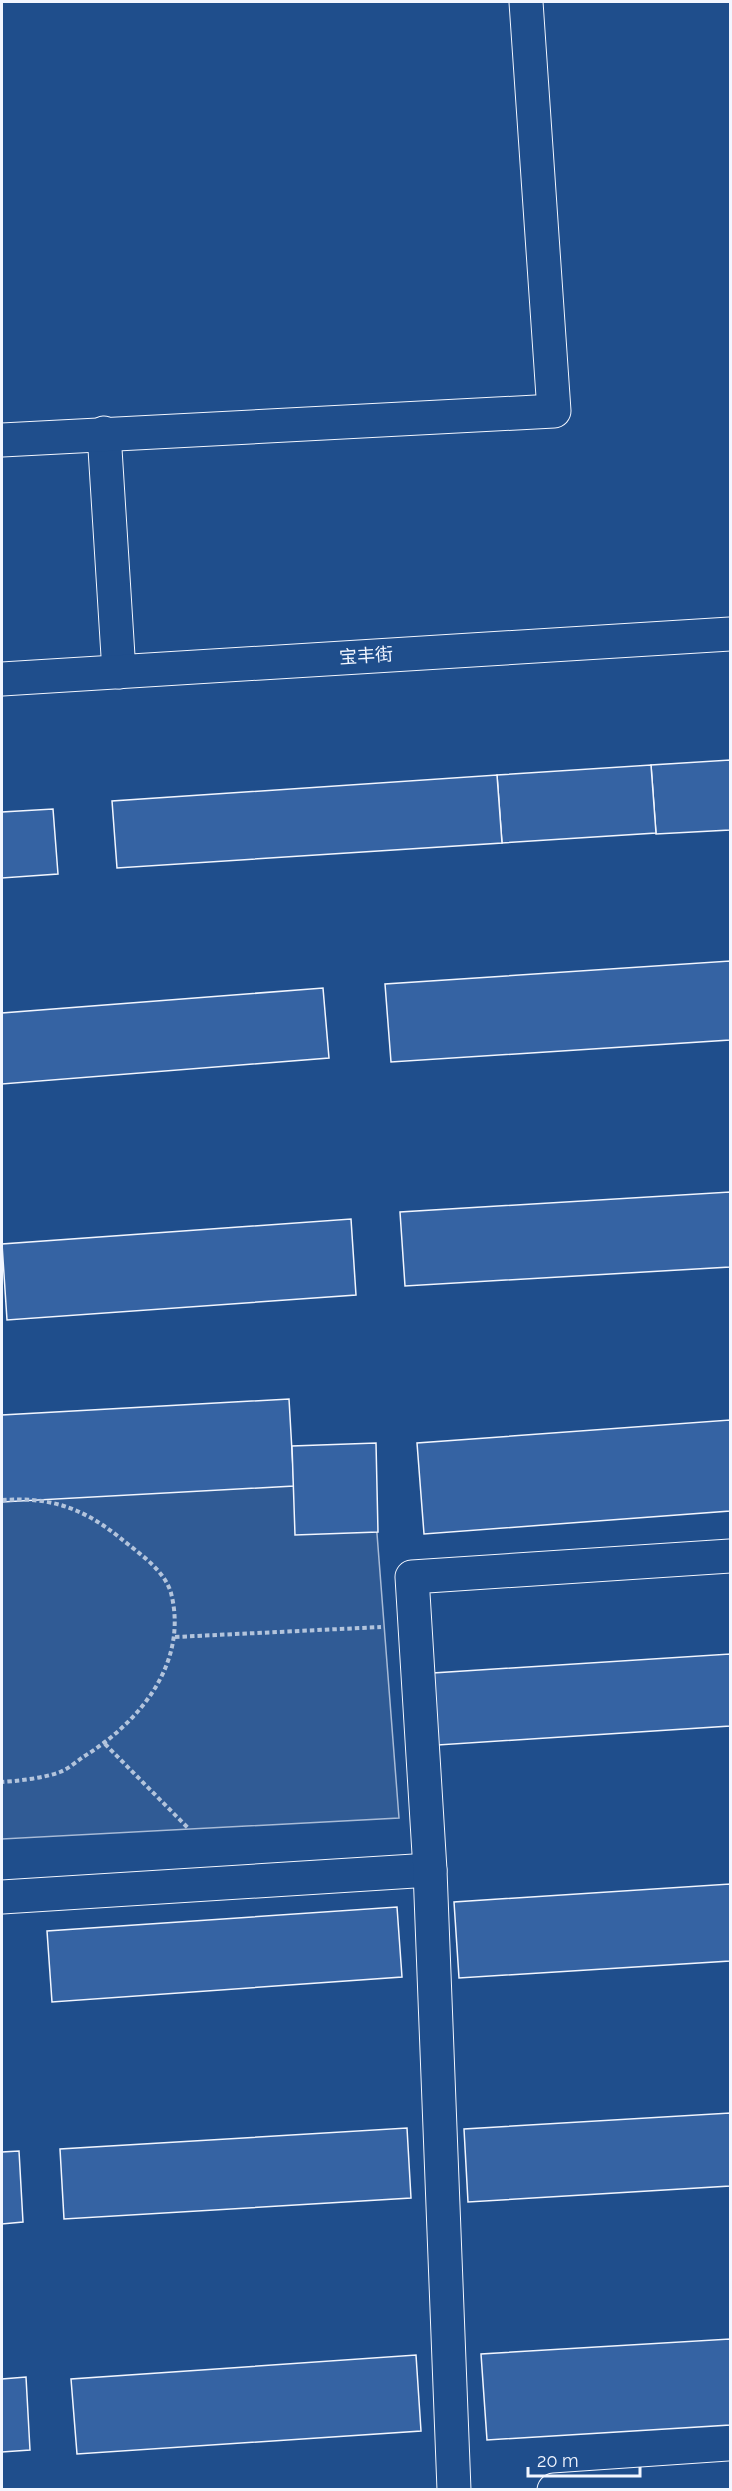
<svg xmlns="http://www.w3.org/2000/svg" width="732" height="2491" viewBox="0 0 732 2491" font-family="Raleway,'Noto Sans SC',sans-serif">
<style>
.built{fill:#305b95;stroke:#a8bbd7;stroke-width:1.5}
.building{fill:#3563a3;stroke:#f2f6ff;stroke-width:1.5}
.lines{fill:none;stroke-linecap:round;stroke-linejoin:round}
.minor-casing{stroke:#f2f6ff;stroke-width:35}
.path{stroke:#b3c4dc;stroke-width:4;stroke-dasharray:4.5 3;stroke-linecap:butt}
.minor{stroke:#1f4e8c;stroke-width:33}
.labels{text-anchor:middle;stroke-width:4.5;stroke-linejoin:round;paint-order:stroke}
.street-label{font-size:18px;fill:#f2f6ff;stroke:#1f4e8c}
</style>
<rect width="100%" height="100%" fill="#1f4e8c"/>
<path class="built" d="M283,1424l3,48 86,-3 27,349 -397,21v-399z"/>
<g class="building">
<path d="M730,760v70l-74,4 -5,-69z"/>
<path d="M651,765l5,68 -154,10 -5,-68z"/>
<path d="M497,775l5,68 -385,25 -5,-67z"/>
<path d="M53,809l5,65 -56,4v-66z"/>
<path d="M730,961v79l-339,22 -6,-78z"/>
<path d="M323,988l6,70 -327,26v-71z"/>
<path d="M730,1192v75l-325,19 -5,-74z"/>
<path d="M351,1219l5,76 -349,25 -5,-76z"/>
<path d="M289,1399l5,87 -292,16v-87z"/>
<path d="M730,1420v91l-306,23 -7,-91z"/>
<path d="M376,1443l2,89 -83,3 -3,-89z"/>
<path d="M730,1654v72l-292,19 -5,-72z"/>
<path d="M730,1884v77l-271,17 -5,-76z"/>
<path d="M397,1907l5,70 -350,25 -5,-71z"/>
<path d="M730,2113v73l-262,16 -4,-73z"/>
<path d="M407,2128l4,70 -347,21 -4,-70z"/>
<path d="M19,2151l4,71 -21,2v-72z"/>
<path d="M730,2339v86l-243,15 -6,-86z"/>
<path d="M416,2355l5,76 -344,23 -6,-75z"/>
<path d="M26,2377l4,73 -28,2v-73z"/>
</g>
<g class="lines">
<defs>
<g id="minor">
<path d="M104,433l15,239"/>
<path d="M2,440l552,-29 -28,-409"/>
<path d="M2,679l728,-45"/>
<path d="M2,1897l428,-27"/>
<path d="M454,2490l-24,-620 -18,-293 318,-21"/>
<path d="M554,2490l176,-12"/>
</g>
</defs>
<use href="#minor" class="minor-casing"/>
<g class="path">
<path d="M2,1500c48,-3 79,7 117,37 18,15 45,32 52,56 18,70 -32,130 -88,164 -7,5 -15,12 -23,15 -16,6 -42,9 -58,10"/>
<path d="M175,1637l206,-10"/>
<path d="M105,1744l84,85"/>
</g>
<use href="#minor" class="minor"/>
</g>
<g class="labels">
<g class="street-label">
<text transform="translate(366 656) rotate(-4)" y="6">宝丰街</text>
</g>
</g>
<rect width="732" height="2491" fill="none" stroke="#f2f6ff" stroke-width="6"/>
<path d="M528 2467v9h112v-9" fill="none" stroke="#f2f6ff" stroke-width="3"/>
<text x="537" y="2467" font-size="18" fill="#f2f6ff" stroke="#1f4e8c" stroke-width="4.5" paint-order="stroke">20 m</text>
</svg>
